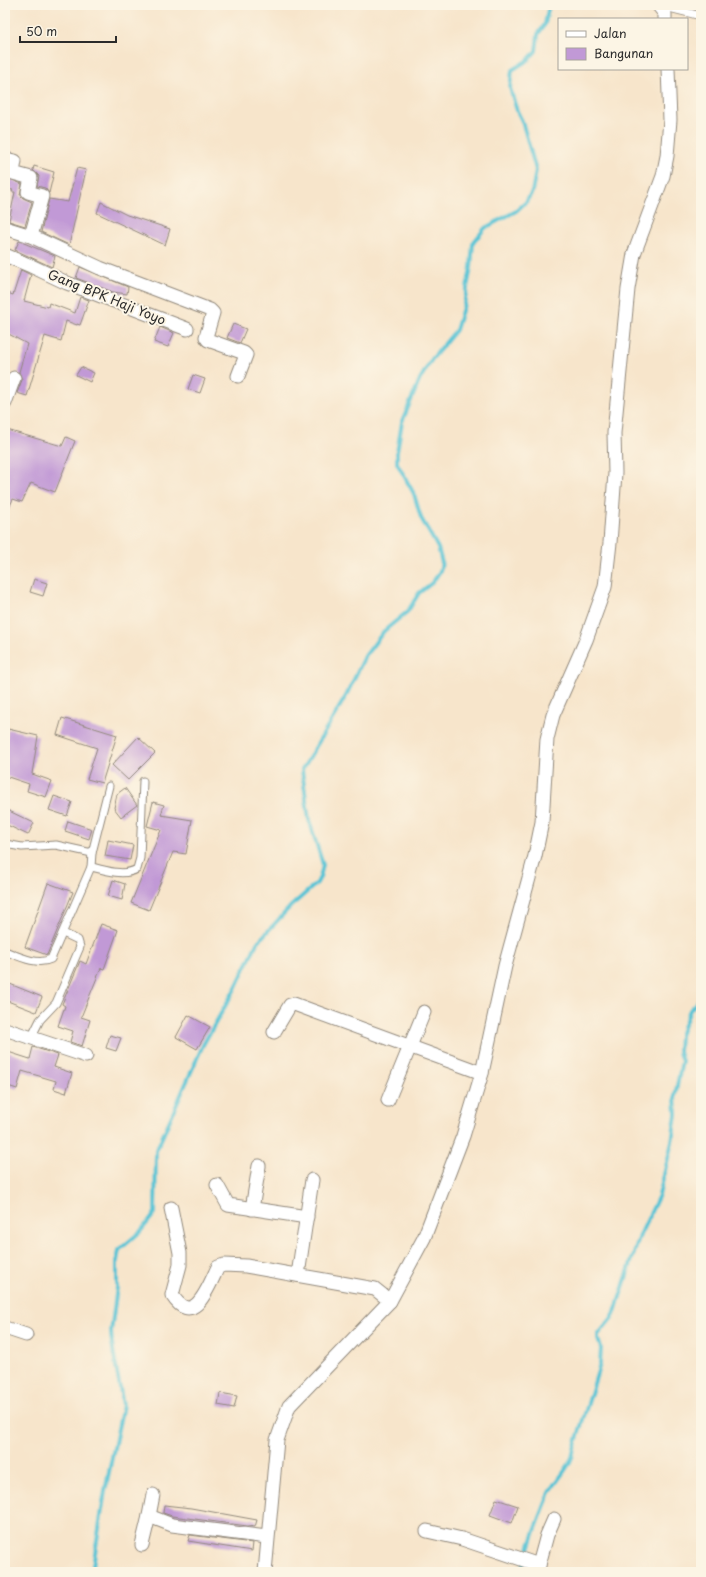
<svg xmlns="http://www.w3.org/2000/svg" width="706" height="1577" viewBox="0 0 706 1577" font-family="'Playpen Sans',sans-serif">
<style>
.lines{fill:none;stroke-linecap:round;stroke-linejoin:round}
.stream{stroke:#5ac4d5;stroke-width:4}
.building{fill:#c199d6}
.lane-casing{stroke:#91887b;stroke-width:9}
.street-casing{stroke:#91887b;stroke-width:15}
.lane{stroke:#fff;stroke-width:7}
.street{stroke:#fff;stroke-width:13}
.labels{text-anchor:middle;stroke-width:4;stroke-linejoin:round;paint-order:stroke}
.street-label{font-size:13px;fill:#2b2b2b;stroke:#fcf5e5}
</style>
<rect width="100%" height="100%" fill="#fcf5e5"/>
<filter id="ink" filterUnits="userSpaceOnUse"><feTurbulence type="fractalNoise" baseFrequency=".025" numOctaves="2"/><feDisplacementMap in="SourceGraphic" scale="8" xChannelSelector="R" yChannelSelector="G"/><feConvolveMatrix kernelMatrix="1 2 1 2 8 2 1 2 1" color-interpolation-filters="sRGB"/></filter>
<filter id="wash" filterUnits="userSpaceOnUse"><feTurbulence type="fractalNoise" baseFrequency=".012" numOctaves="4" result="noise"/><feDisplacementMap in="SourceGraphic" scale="16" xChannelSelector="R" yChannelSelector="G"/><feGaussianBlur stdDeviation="0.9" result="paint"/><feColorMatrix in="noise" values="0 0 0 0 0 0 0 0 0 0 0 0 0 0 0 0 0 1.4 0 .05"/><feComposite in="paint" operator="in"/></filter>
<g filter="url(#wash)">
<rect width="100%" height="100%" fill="#f7e5cb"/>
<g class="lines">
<g class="stream">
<path d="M92,1572l13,-81 18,-86 -11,-61 -1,-12 6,-45v-26l2,-11 21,-18 15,-19 1,-62 47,-106 33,-58 21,-44 33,-36 27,-24 3,-6 3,-12 -14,-45 -7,-50 44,-74 19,-40 19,-25 24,-20 11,-18 14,-11 7,-11 2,-8 -4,-15 -17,-30 -7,-24 -17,-31v-11l5,-30 18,-43 12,-20 24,-29 8,-26 7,-37 2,-24 12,-15 31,-17 10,-9 6,-10 4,-22 -14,-49 -5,-10 -7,-23 2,-18 16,-10 8,-9 2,-17 7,-10 4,-19"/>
<path d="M522,1572c7,-26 16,-50 26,-75 7,-18 24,-29 26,-48l26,-85 1,-16 -3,-9v-4l16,-20 26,-80 19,-40 13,-53 4,-28 -1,-18 7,-35 -3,-9 1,-17 10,-25 11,-13"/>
</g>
</g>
<g id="blocks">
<g class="building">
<path d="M34,166l20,6 -5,21 -4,-5 -8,-2 2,-10 -6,-6z"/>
<path d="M77,168l9,2 -17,75 -28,-13 8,-33 19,3z"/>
<path d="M5,177l17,7 -2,11 3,3 9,4 -7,24 -16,-5 6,-29h-3l1,-2 -8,-1z"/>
<path d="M101,202l26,13 43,14 -5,16 -68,-32z"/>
<path d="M19,241l36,15 -3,11 -37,-17z"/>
<path d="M80,267l48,20 -1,7 -14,-2 -37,-14z"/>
<path d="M21,270l10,5 -7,26 24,6 1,-4 26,10 5,-16 9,3 -9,25 -3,-1v1l-11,-4 -5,20 -16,-5 -18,60 -10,-3 5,-13 -3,-8 8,-28 -22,-12v-40l8,3z"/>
<path d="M233,324l13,5 -6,14 -13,-5z"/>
<path d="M160,327l14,6 -6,14 -14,-5z"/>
<path d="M81,367l13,6 -4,9 -14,-7z"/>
<path d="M193,375l12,4 -5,14 -12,-4z"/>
<path d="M7,430l55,16 4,-9 9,4 -20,51 -24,-9 -9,19 -9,-3 -8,18v-81z"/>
<path d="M34,579l13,4 -4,13 -13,-4z"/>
<path d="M62,718l55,17 -15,48 -15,-4 10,-31 -40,-13z"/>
<path d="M8,729l30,7 -6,38 20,7 -6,16 -19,-6 2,-7 -24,-8v-26z"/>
<path d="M138,737l17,16 -27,27 -16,-15z"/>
<path d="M125,788l12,17 -16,12 -7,-9 3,-14z"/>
<path d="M54,796l18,6 -5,14 -18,-6z"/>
<path d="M153,802l11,3 -3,10 31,5 -6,34 -13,-2 -24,58 -18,-7 30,-73 -14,-4z"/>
<path d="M5,809l29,14 -6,12 -23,-11z"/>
<path d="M68,821l24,8 -3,10 -24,-8z"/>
<path d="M108,840l25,5 -3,15 -25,-4z"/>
<path d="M113,880l12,4 -3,16 -14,-4z"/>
<path d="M48,883l25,9 -26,63 -22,-8z"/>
<path d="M101,924l17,6 -14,39 -3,-1 -20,49 9,3 -8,26 -12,-4 3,-11 -15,-5 7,-20 -3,-2 18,-43 6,3z"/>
<path d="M5,982l37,15 -6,15 -31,-12z"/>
<path d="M188,1015l22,12 -13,22 -21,-12z"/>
<path d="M110,1035l11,3 -5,13 -10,-3z"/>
<path d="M33,1047l25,8 -4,12 18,6 -6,20 -12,-4 2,-8 -34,-10 -5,18 -12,-4v-34l25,8z"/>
<path d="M220,1393l17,3 -3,12 -16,-3z"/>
<path d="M496,1499l22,7 -6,17 -22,-8z"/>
<path d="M164,1505l27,3 66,12 -2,7 -83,-11 -9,-3z"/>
<path d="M190,1535l63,8 -1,8 -64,-10z"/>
</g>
</g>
</g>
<g filter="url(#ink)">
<use href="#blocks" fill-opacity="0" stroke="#91887b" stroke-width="1"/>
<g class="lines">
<defs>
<g id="lane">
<path d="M661,6l40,10"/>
<path d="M5,844l17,3 34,-2 36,8 -1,14 -40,92c-14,7 -33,-3 -46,-8"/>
<path d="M92,853l17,-67"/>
<path d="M91,867c15,3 32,10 46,2l3,-11 3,-77"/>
<path d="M31,1038l9,-18 16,-17 24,-56 -2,-7 -15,-7"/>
</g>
<g id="street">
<path d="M658,5l7,9v5"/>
<path d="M5,159l10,2 -2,12 18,5 -3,14 14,4 -11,40"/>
<path d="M5,228l26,8 69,32 110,42 3,3 -7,24 2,3 36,13 2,2 -8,21"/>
<path d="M5,255l26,11 36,17 120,46"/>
<path d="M5,403l9,-25"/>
<path d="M5,1029l81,27"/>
<path d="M274,1032l16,-27 4,-1 188,69"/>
<path d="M388,1100l36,-88"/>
<path d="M217,1185l11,20 79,12"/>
<path d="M171,1208l9,45v12l-8,30c22,35 37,-10 46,-28l6,-2 22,1 129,23 15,12"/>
<path d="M252,1209l7,-43"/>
<path d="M298,1275l14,-95"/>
<path d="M5,1328l21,7"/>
<path d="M149,1516l4,-21"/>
<path d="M427,1531l35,8 77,26"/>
<path d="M142,1545l7,-29 23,9 95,12"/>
<path d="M265,1572l12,-132 12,-34 101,-105 34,-63 39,-102 19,-63 23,-107 30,-110 7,-34 5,-83 6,-24 33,-75 19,-53 5,-44 5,-70 -1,-40 14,-144 6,-35 29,-78 4,-20 3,-36 -2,-51"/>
<path d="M537,1572l10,-37 7,-16"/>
</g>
</defs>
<use href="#lane" class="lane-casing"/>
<use href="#street" class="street-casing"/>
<use href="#lane" class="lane"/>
<use href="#street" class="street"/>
</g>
</g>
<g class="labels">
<g class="street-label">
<text transform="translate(107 297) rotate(22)" y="5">Gang BPK Haji Yoyo</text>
</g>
</g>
<rect width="706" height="1577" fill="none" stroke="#fcf5e5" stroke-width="20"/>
<rect x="558" y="18" width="130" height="52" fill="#fcf5e5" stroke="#a8a49b"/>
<rect x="566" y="31" width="20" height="6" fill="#ffffff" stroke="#a8a49b"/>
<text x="594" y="38" font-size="12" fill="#2b2b2b">Jalan</text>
<rect x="566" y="48" width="20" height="12" fill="#c199d6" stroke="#a8a49b"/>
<text x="594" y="58" font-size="12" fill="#2b2b2b">Bangunan</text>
<path d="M20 36v6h96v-6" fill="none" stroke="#2b2b2b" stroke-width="2"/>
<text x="26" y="36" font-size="12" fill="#2b2b2b" stroke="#fcf5e5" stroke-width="3" paint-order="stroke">50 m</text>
</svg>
